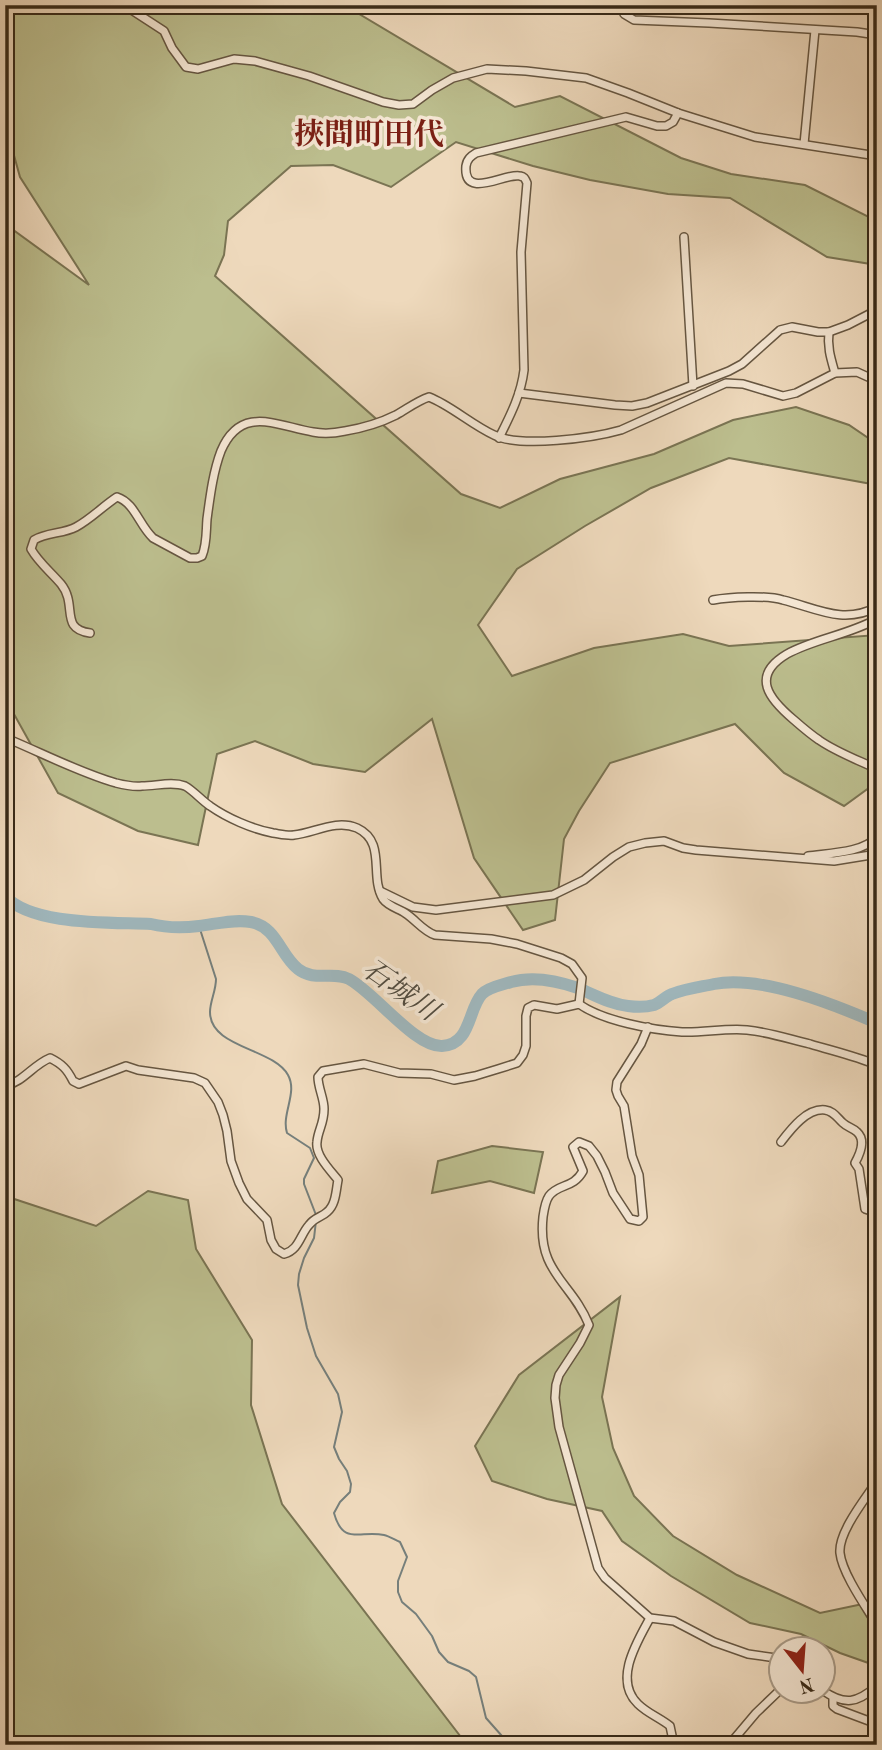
<svg xmlns="http://www.w3.org/2000/svg" width="882" height="1750" viewBox="0 0 882 1750" font-family="'Old Standard TT','Noto Serif JP',serif">
<style>
.green{fill:#bcbe8e;stroke:#7a7453;stroke-width:2}
.lines{fill:none;stroke-linecap:round;stroke-linejoin:round}
.stream{stroke:#767f7b;stroke-width:2}
.river{stroke:#9fb7bd;stroke-width:12}
.minor-casing{stroke:#665641;stroke-width:10}
.minor{stroke:#f4e6d3;stroke-width:7}
.labels{text-anchor:middle;stroke-width:7;stroke-linejoin:round;paint-order:stroke}
.water-label{font-size:28px;font-style:italic;fill:#524d41;stroke:#f4e6d3}
.quarter-label{font-size:30px;font-weight:bold;fill:#7a1f14;stroke:#f4e6d3}
</style>
<rect width="100%" height="100%" fill="#eed9bc"/>
<filter id="stains"><feTurbulence type="fractalNoise" baseFrequency=".00286" numOctaves="4"/><feColorMatrix values="0 0 0 0 .2 0 0 0 0 .09 0 0 0 0 .02 0 0 0 .5 -.17"/></filter>
<radialGradient id="worn" r=".72"><stop offset=".6" stop-color="#630" stop-opacity="0"/><stop offset="1" stop-color="#630" stop-opacity=".3"/></radialGradient>
<g class="green">
<path d="M5,5h339l171,102 45,-11 121,62 50,16 74,11 72,36v44l-50,-8 -97,-59 -62,-4 -78,-14 -57,-14 -77,-24 -65,45 -58,-22 -42,1 -63,55 -4,34 -9,21 246,218 39,14 60,-29 94,-25 79,-34 63,-13 53,18 28,19v41l-148,-27 -78,30 -66,38 -68,43 -39,56 34,51 82,-28 89,-14 46,12 148,-11v147l-33,24 -60,-33 -49,-49 -125,39 -31,48 -15,28 -9,81 -32,10 -49,-72 -42,-139 -67,53 -52,-8 -58,-23 -38,13 -19,91 -60,-14 -80,-38 -53,-95v-474l84,61 -69,-108 -15,-54z"/>
<path d="M492,1146l51,6 -9,41 -44,-12 -58,12 6,-32z"/>
<path d="M148,1191l40,9 8,49 56,91 -1,65 31,99 185,241h-462v-549l91,30z"/>
<path d="M620,1297l-18,100 11,51 21,48 39,40 64,39 83,38 57,-12v65l-37,-13 -39,-19 -51,-11 -79,-47 -49,-35 -20,-30 -55,-12 -55,-18 -17,-35 44,-71z"/>
</g>
<g class="lines">
<g class="stream">
<path d="M199,926l17,53c0,12 -6,22 -6,33 0,36 63,36 78,63 10,18 -7,39 -1,58l23,15 4,10 -10,21v5l12,31"/>
<path d="M316,1221l-2,17 -10,20 -5,16 -1,11 9,43 9,28 22,38 4,18 -8,35 5,12 8,12 4,13 -1,8 -10,10 -6,11c9,33 26,17 50,22 5,1 11,5 16,7l7,15 -9,24v11l4,10 14,12 16,22 7,16 9,10 21,9 7,6 10,41 24,27"/>
</g>
<path class="river" d="M5,896c27,30 107,26 146,28 16,4 32,4 48,2 17,-2 34,-7 52,-4 26,5 29,33 47,47 16,13 35,2 51,10 26,14 66,68 93,67 29,-1 26,-37 40,-52 7,-7 20,-9 29,-12 21,-6 47,-1 67,6 17,7 32,16 50,18 7,1 19,1 26,-1 7,-3 12,-9 18,-11 13,-5 28,-7 42,-10 47,-9 119,20 163,39"/>
<defs>
<g id="minor">
<path d="M124,5l40,26 8,17 14,19 12,2 36,-10 21,2 54,15 74,26 16,3 14,-1 19,-14 21,-12 34,-9 39,2 60,7 42,15 50,20 77,24 122,19"/>
<path d="M624,5v9l10,6 75,3 148,9 20,3"/>
<path d="M804,144l11,-114"/>
<path d="M684,237l9,149"/>
<path d="M829,332c-2,15 2,27 6,41"/>
<path d="M519,393l96,12 17,1 15,-3 82,-32 13,-7 38,-34 12,-3 26,5h11l19,-7 29,-15"/>
<path d="M499,438c11,-22 22,-43 25,-68l-3,-118 6,-69c-2,-4 -2,-6 -7,-7 -14,-4 -57,25 -54,-10 1,-7 5,-10 10,-13l150,-36 31,9h9l7,-4 5,-9"/>
<path d="M713,600c16,-3 54,-5 70,0 33,8 60,25 94,7"/>
<path d="M877,619c-29,16 -63,20 -90,35 -37,22 -18,45 7,66 8,7 16,14 25,20 17,12 39,20 58,29"/>
<path d="M90,633c-31,-4 -12,-28 -29,-49 -10,-12 -22,-21 -30,-35l3,-9c13,-8 29,-6 42,-13 15,-8 27,-21 41,-30 18,6 22,28 36,41l37,20h7l5,-2c5,-12 4,-25 5,-37 3,-22 6,-47 14,-68 20,-47 56,-25 92,-19 10,2 23,1 32,-1 18,-3 35,-8 51,-16 11,-6 21,-14 33,-18 21,8 43,28 65,38 26,13 99,3 127,-5l105,-47 17,1 40,12 13,-3 39,-20 22,-1 20,9"/>
<path d="M5,736l8,5c33,14 68,32 103,42 8,2 18,4 26,3 14,0 30,-5 43,0 9,5 16,14 25,20 17,12 42,23 63,27 7,1 15,3 21,2 20,-2 42,-16 63,-7 30,14 12,48 26,71 5,7 16,10 22,14 11,7 18,18 30,22l56,4 26,5 44,14 11,6 10,14 -3,26"/>
<path d="M808,856c20,-3 55,-3 69,-19"/>
<path d="M380,891l33,16 23,3 117,-15 31,-15 29,-23 16,-10 16,-4 19,-2 19,7 13,2 138,11 43,-7"/>
<path d="M648,1027l-7,17 -24,38 -1,8 2,6 6,10 8,50 7,19 4,42 -4,4 -9,-2 -17,-26 -8,-21 -8,-16 -8,-10 -10,-4 -6,5 10,24c-10,18 -24,12 -34,25 -4,6 -5,14 -6,21 -6,56 29,65 46,108l-9,18 -21,32 -3,10 -1,13 4,29 39,141 7,10 45,40 24,3 40,21 34,12 28,4 4,3"/>
<path d="M5,1086c18,-4 28,-21 45,-28 12,6 17,11 23,23l6,3 47,-18 12,4 56,8 11,5 13,19 5,13 4,16 4,30 8,22 8,16 20,21 4,20 5,9 8,5c15,-4 16,-19 25,-29 6,-8 13,-8 18,-13 9,-7 9,-22 11,-32 -8,-10 -23,-25 -21,-38 1,-12 7,-18 7,-33 0,-11 -6,-21 -6,-32l5,-6 41,-7 35,9 32,1 23,6 21,-4 23,-7 19,-6 6,-8 3,-9v-30l2,-8 6,-3 23,4 22,-5c24,17 73,26 103,28 21,1 43,-4 65,-2 21,2 42,9 63,14 23,7 45,12 67,21"/>
<path d="M781,1142c10,-13 26,-34 44,-32 9,1 12,8 18,13 4,4 10,5 14,9 9,8 3,22 -2,31l4,6 6,40 12,4"/>
<path d="M877,1481c-11,17 -39,51 -37,72 2,20 26,54 37,72"/>
<path d="M650,1618c-13,24 -37,62 -12,86 9,9 22,14 32,22l4,19"/>
<path d="M822,1690c23,16 35,13 55,-4"/>
<path d="M833,1698v8l4,3 40,15"/>
<path d="M729,1745l27,-32 24,-23"/>
</g>
</defs>
<use href="#minor" class="minor-casing"/>
<use href="#minor" class="minor"/>
</g>
<g class="labels">
<g class="water-label">
<text transform="translate(401 989) rotate(35)" y="10">石城川</text>
</g>
<g class="quarter-label">
<text x="369" y="144">挾間町田代</text>
</g>
</g>
<rect width="882" height="1750" fill="none" stroke="#eed9bc" stroke-width="28"/>
<rect x="7" y="7" width="868" height="1736" fill="none" stroke="#382a18" stroke-width="3.5"/>
<rect x="14" y="14" width="854" height="1722" fill="none" stroke="#382a18" stroke-width="2"/>
<g transform="translate(802 1670) rotate(163)"><circle r="33" fill="#f4e6d3" stroke="#a99b88" stroke-width="2"/>
<path d="M0-5L12 26L0 18L-12 26Z" fill="#8f2418"/>
<text y="-10" font-size="19" font-weight="bold" text-anchor="middle" fill="#382a18">N</text>
</g>
<rect width="100%" height="100%" filter="url(#stains)"/>
<rect width="100%" height="100%" fill="url(#worn)"/>
</svg>
